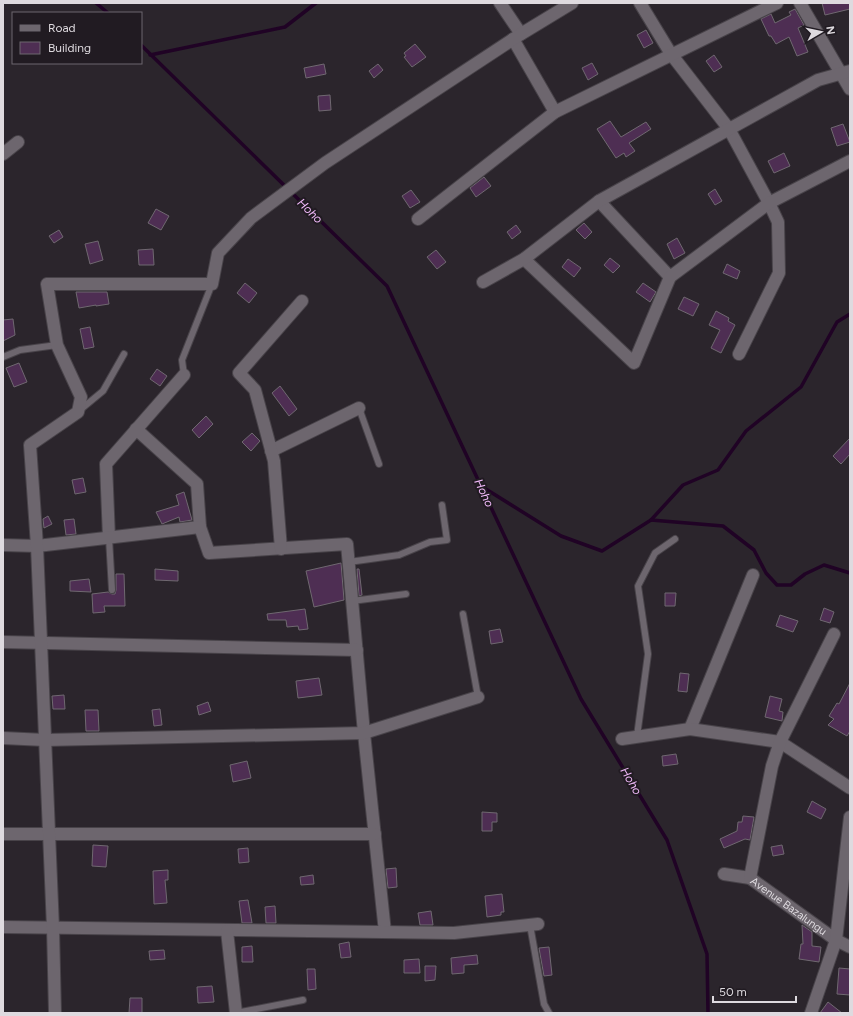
<svg xmlns="http://www.w3.org/2000/svg" width="853" height="1016" viewBox="0 0 853 1016" font-family="Figtree,sans-serif">
<style>
.lines{fill:none;stroke-linecap:round;stroke-linejoin:round}
.stream{stroke:#200325;stroke-width:3.5}
.building{fill:#4e2e53;stroke:#6f6870}
.service-casing{stroke:#484349;stroke-width:8}
.minor-casing{stroke:#484349;stroke-width:14}
.service{stroke:#6d666e;stroke-width:6}
.minor{stroke:#6d666e;stroke-width:12}
.labels{text-anchor:middle;stroke-width:4;stroke-linejoin:round;paint-order:stroke}
.street-label{font-size:11px;fill:#dedadf;stroke:#211b22}
.water-label{font-size:12px;font-style:italic;fill:#f1bafa;stroke:#211b22}
</style>
<rect width="100%" height="100%" fill="#2b252c"/>
<g class="lines">
<g class="stream">
<path d="M96,3l12,10"/>
<path d="M141,45l246,241 194,413 86,141 40,114 1,59"/>
<path d="M150,55l135,-28 31,-24"/>
<path d="M481,486l80,50 41,15 49,-31 32,-35 35,-15 28,-39 55,-44 36,-65 13,-8"/>
<path d="M651,520l72,6 31,24 12,23 11,12h14l14,-11 19,-9 26,8"/>
</g>
</g>
<g class="building">
<path d="M822,3h28v6l-25,6z"/>
<path d="M795,9l9,16 -6,3 10,24 -11,4 -8,-19 -13,7 -5,-8h-2l-8,-17 10,-5 4,9 16,-8 -2,-3z"/>
<path d="M646,30l7,13 -9,5 -7,-13z"/>
<path d="M415,44l11,13 -14,10 -8,-10 2,-1 -2,-3z"/>
<path d="M714,55l8,12 -8,5 -8,-11z"/>
<path d="M592,63l6,11 -10,6 -6,-12z"/>
<path d="M324,64l2,10 -20,4 -2,-10z"/>
<path d="M378,64l5,6 -9,8 -5,-7z"/>
<path d="M330,95l1,15 -12,1 -1,-15z"/>
<path d="M610,121l11,16 25,-15 5,7 -22,14 6,8 -9,6 -2,-4 -8,5 -19,-29z"/>
<path d="M843,124l7,18 -13,4 -6,-18z"/>
<path d="M784,153l6,13 -16,7 -6,-12z"/>
<path d="M484,177l7,9 -15,11 -6,-9z"/>
<path d="M715,189l7,12 -7,4 -7,-11z"/>
<path d="M411,190l9,12 -10,6 -8,-12z"/>
<path d="M156,209l13,7 -8,14 -13,-7z"/>
<path d="M584,223l8,9 -7,7 -9,-9z"/>
<path d="M516,225l5,7 -9,7 -5,-7z"/>
<path d="M59,230l4,7 -9,6 -5,-7z"/>
<path d="M677,238l8,15 -11,6 -7,-15z"/>
<path d="M98,241l5,19 -13,4 -5,-20z"/>
<path d="M153,249l1,16h-15l-1,-15z"/>
<path d="M436,250l10,12 -9,7 -10,-12z"/>
<path d="M610,258l10,8 -7,7 -9,-8z"/>
<path d="M568,259l13,9 -7,9 -12,-10z"/>
<path d="M727,264l13,7 -3,8 -14,-6z"/>
<path d="M245,283l12,10 -8,10 -12,-10z"/>
<path d="M643,283l13,9 -6,10 -14,-10z"/>
<path d="M76,292h31l2,12 -13,2v-1l-17,3z"/>
<path d="M684,297l15,7 -6,12 -15,-7z"/>
<path d="M716,311l13,7 -1,3 7,4 -14,28 -10,-5 9,-18 -11,-5z"/>
<path d="M13,319l2,16 -12,6v-21z"/>
<path d="M90,327l4,20 -10,2 -4,-20z"/>
<path d="M19,363l8,19 -13,5 -8,-19z"/>
<path d="M157,369l10,7 -7,10 -10,-7z"/>
<path d="M280,386l17,23 -8,7 -17,-23z"/>
<path d="M206,416l7,8 -14,14 -7,-8z"/>
<path d="M252,433l8,8 -9,10 -9,-9z"/>
<path d="M850,438v16l-9,10 -8,-8z"/>
<path d="M83,478l3,14 -11,2 -3,-14z"/>
<path d="M184,492l8,28 -12,2 -1,-5 -17,7 -6,-12 23,-7 -3,-10z"/>
<path d="M48,516l4,8 -8,4 -1,-9z"/>
<path d="M74,519l2,15 -10,1 -2,-15z"/>
<path d="M341,563l3,37 -30,7 -8,-36z"/>
<path d="M155,569l23,2v10l-23,-1z"/>
<path d="M357,569h2l3,26 -3,1z"/>
<path d="M116,574h8l1,32h-21l1,6 -12,1 -1,-19 16,-2 4,2h3l1,-4z"/>
<path d="M89,579l2,13 -21,-1v-10z"/>
<path d="M665,593h11l-1,13h-10z"/>
<path d="M824,608l10,4 -4,11 -10,-3z"/>
<path d="M305,609l3,20 -9,1 -1,-4 -11,1 -1,-7h-18l-1,-6z"/>
<path d="M780,615l18,6 -5,11 -17,-6z"/>
<path d="M500,629l3,13 -12,2 -2,-13z"/>
<path d="M680,673l9,1 -2,18 -9,-1z"/>
<path d="M319,678l3,17 -24,3 -2,-17z"/>
<path d="M850,683v48l-3,5 -19,-11 6,-6 -5,-3 8,-13 2,1z"/>
<path d="M64,695l1,14h-12l-1,-13z"/>
<path d="M770,696l12,3 -3,12 4,1 -1,9 -17,-4z"/>
<path d="M208,702l3,9 -12,4 -2,-9z"/>
<path d="M160,709l2,16 -8,1 -2,-16z"/>
<path d="M85,710h13l1,21h-13z"/>
<path d="M676,754l2,10 -15,2 -1,-10z"/>
<path d="M247,761l4,17 -18,4 -3,-17z"/>
<path d="M812,801l14,8 -5,10 -14,-7z"/>
<path d="M482,812l15,1v9h-5v9h-10z"/>
<path d="M743,816l11,1 -4,23 -5,-1 -21,9 -4,-9 17,-8 1,-9h4z"/>
<path d="M93,845l15,1 -2,21 -14,-1z"/>
<path d="M782,845l2,9 -11,2 -2,-9z"/>
<path d="M248,848l1,14 -10,1 -1,-14z"/>
<path d="M396,868l1,19 -9,1 -2,-19z"/>
<path d="M168,870v10h-3l2,23 -13,1 -1,-33z"/>
<path d="M313,875l1,9 -13,1 -1,-8z"/>
<path d="M502,894l2,18h-3v3l-14,2 -2,-21z"/>
<path d="M248,900l4,23h-10l-3,-22z"/>
<path d="M275,906l1,17h-10l-1,-16z"/>
<path d="M431,911l2,14h-13l-2,-12z"/>
<path d="M802,925l10,7v14l9,1 -2,15 -20,-3 2,-15h2z"/>
<path d="M349,942l2,15 -10,1 -2,-14z"/>
<path d="M252,946l1,16h-11v-15z"/>
<path d="M549,947l3,28 -8,1 -5,-28z"/>
<path d="M164,950l1,9 -15,1 -1,-9z"/>
<path d="M477,955l1,9 -14,1v8l-12,1 -1,-16z"/>
<path d="M419,959l1,14h-16v-13z"/>
<path d="M425,966h11l-1,14 -10,1z"/>
<path d="M839,968l11,1v26l-13,-1z"/>
<path d="M307,969h8l1,20 -8,1z"/>
<path d="M212,986l2,16 -16,1 -1,-16z"/>
<path d="M130,998h12v15h-13z"/>
<path d="M828,1002l14,11h-22z"/>
</g>
<g class="lines">
<defs>
<g id="service">
<path d="M3,357l17,-7 37,-5"/>
<path d="M184,375l-2,-15 30,-76"/>
<path d="M359,408l20,56"/>
<path d="M80,410l23,-19 21,-37"/>
<path d="M109,538l3,52"/>
<path d="M349,562l50,-7 31,-13 17,-2 -5,-35"/>
<path d="M352,601l54,-7"/>
<path d="M463,614l15,83"/>
<path d="M637,736l11,-82 -10,-68 17,-33 20,-14"/>
<path d="M530,925l14,79 5,9"/>
<path d="M236,1013l67,-13"/>
</g>
<g id="minor">
<path d="M500,3l21,31"/>
<path d="M640,3l31,51 58,75 40,74 9,19 1,51 -40,81"/>
<path d="M800,3l50,86"/>
<path d="M513,39l42,73"/>
<path d="M3,154l15,-12"/>
<path d="M599,201l71,76"/>
<path d="M418,219l137,-107 222,-109"/>
<path d="M524,259l110,104 36,-86 99,-74 81,-42"/>
<path d="M483,282l41,-23 75,-58 219,-121 32,-9"/>
<path d="M136,429l61,55 3,43 9,26 138,-9 17,189 21,199"/>
<path d="M271,451l88,-43"/>
<path d="M109,538l-3,-74 78,-89"/>
<path d="M3,545l34,1 163,-19"/>
<path d="M281,549l-7,-88 -19,-71 -16,-17 63,-72"/>
<path d="M3,642l354,8"/>
<path d="M690,729l63,-154"/>
<path d="M3,738l42,2 319,-7 114,-36"/>
<path d="M622,739l68,-10 90,13 70,46"/>
<path d="M3,834h372"/>
<path id="s1" d="M724,874l26,4 86,62 14,7"/>
<path d="M750,878l22,-112 8,-24 54,-108"/>
<path d="M3,927l451,6 84,-9"/>
<path d="M227,931l9,82"/>
<path d="M55,1013l-2,-85 -16,-382 -7,-101 48,-33 3,-15 -24,-52 -10,-61h165l6,-31 33,-35 74,-55 196,-129 51,-31"/>
<path d="M811,1013l25,-73 14,-123"/>
</g>
</defs>
<use href="#service" class="service-casing"/>
<use href="#minor" class="minor-casing"/>
<use href="#service" class="service"/>
<use href="#minor" class="minor"/>
</g>
<g class="labels">
<g class="street-label">
<text dy="4" stroke="none"><textPath href="#s1" startOffset="74">Avenue Bazalungu</textPath></text>
</g>
<g class="water-label">
<text transform="translate(310 211) rotate(44)" y="4">Hoho</text>
<text transform="translate(484 493) rotate(65)" y="4">Hoho</text>
<text transform="translate(631 781) rotate(59)" y="4">Hoho</text>
</g>
</g>
<rect width="853" height="1016" fill="none" stroke="#dedadf" stroke-width="8"/>
<rect x="12" y="12" width="130" height="52" fill="#211b22" stroke="#6d676e"/>
<rect x="20" y="25" width="20" height="6" fill="#6d666e" stroke="#6d676e"/>
<text x="48" y="32" font-size="12" fill="#dedadf">Road</text>
<rect x="20" y="42" width="20" height="12" fill="#4e2e53" stroke="#6d676e"/>
<text x="48" y="52" font-size="12" fill="#dedadf">Building</text>
<g transform="translate(821 32) rotate(81)" stroke="#211b22" stroke-width="3" paint-order="stroke">
<path d="M0-3L7 15L0 10L-7 15Z" fill="#dedadf"/>
<text y="-6" font-size="11" font-weight="bold" text-anchor="middle" fill="#dedadf">N</text>
</g>
<path d="M713 996v6h83v-6" fill="none" stroke="#dedadf" stroke-width="2"/>
<text x="719" y="996" font-size="12" fill="#dedadf" stroke="#211b22" stroke-width="3" paint-order="stroke">50 m</text>
</svg>
